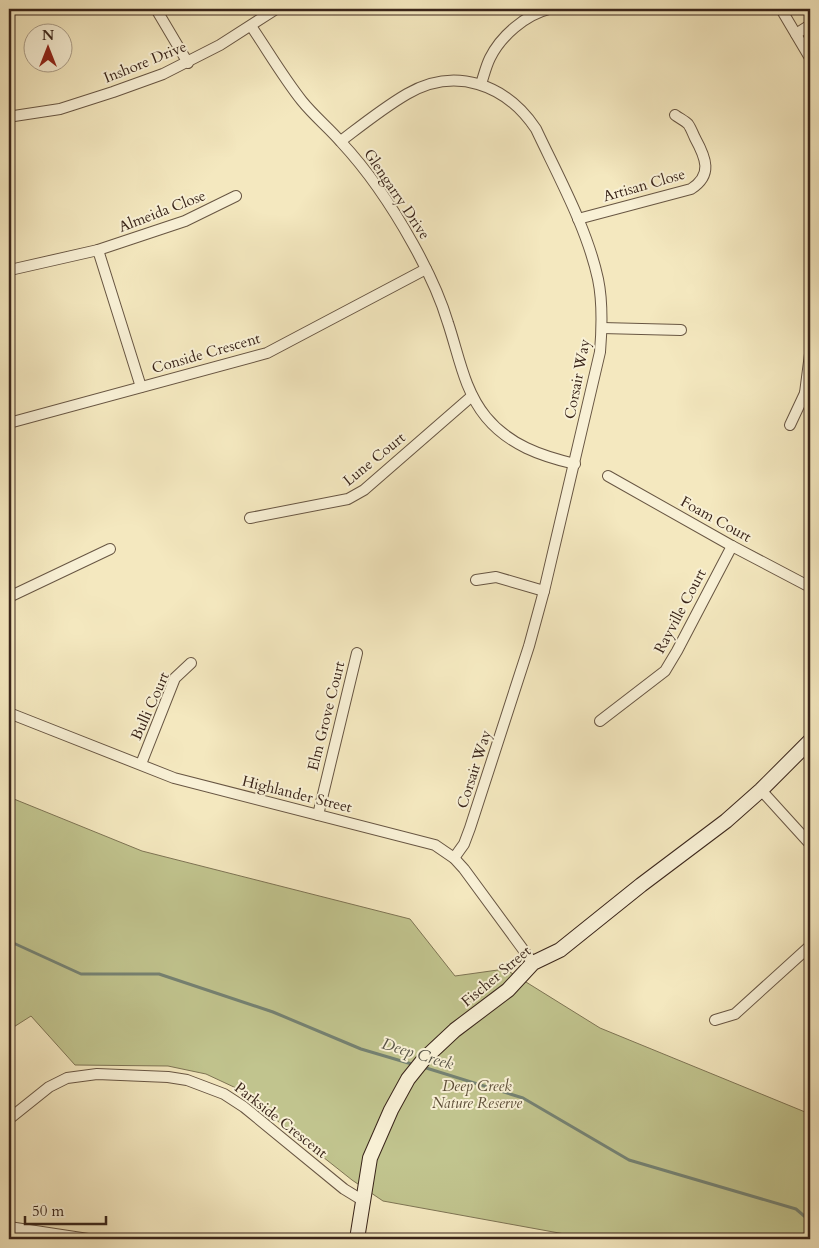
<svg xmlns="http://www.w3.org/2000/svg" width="819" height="1248" viewBox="0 0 819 1248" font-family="Cardo,serif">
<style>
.green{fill:#c1c48e;stroke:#7e7454}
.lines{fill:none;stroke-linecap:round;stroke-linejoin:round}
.stream{stroke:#758273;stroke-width:3}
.street-casing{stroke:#685643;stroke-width:12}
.secondary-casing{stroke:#3a251a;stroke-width:16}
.street{stroke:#f8f0d5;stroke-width:10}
.secondary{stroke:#f8f0d5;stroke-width:14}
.labels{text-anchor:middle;stroke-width:4;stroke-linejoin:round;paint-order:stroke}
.street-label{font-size:15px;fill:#3a251a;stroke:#f8f0d5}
.park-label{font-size:15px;font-style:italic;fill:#5c4d37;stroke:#f8f0d5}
.water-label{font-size:16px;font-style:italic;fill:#575447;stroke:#f8f0d5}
</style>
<rect width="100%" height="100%" fill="#f4e8bf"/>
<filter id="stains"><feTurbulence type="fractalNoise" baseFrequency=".004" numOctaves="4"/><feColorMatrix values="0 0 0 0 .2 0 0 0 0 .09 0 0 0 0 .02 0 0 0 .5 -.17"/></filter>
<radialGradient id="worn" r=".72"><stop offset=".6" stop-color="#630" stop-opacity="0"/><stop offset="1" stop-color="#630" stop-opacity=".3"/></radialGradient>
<path class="green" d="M9,797l133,54 268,68 45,57 50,-7 95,59 210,86v125h-218l-209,-38 -31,-21 -116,-92 -30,-14 -38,-8 -93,-1 -44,-49 -22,14z"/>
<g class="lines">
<g class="stream">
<path d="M9,941l72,33h78l114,38 88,37 54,16"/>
<path d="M423,1067l100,31 106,62 167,49 14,12"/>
</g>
<defs>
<g id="street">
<path d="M156,9l32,54"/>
<path d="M781,9l29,49"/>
<path d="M251,26c17,25 32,51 51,75 12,15 27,27 39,41 28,30 52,66 72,102 14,25 27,52 35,79 11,33 16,67 38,94 23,28 55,39 89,47"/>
<path d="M796,34l14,-9"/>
<path d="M481,84c3,-9 5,-18 9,-26 11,-22 35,-43 59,-49"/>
<path d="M14,116l46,-7 53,-17 50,-18 57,-29 56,-36"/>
<path d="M341,141c21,-16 42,-33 66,-47 48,-28 99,-10 129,35 22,47 51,99 62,150 5,24 4,49 2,73l-56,239 -15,55 -59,182 -6,16 -10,14"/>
<path d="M578,219l113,-30c22,-14 15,-31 4,-51 -2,-4 -4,-10 -7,-14 -3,-3 -9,-6 -13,-9"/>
<path d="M98,250l87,-29 51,-25"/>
<path d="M10,270l88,-20 43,137"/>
<path d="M602,328l79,2"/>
<path d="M805,393l5,-39"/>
<path d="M9,423l258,-70 159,-84"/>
<path d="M790,425l15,-32 5,1"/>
<path d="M608,476l124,70 78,41"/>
<path d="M250,518l98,-19 16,-9 108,-94"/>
<path d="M476,580l20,-3 48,14"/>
<path d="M9,597l101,-48"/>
<path d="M9,713l165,65 261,67 19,13 10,11 69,94"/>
<path d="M600,721l65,-50 12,-20 55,-105"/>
<path d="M141,764l34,-86 16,-15"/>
<path d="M761,790l49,54"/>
<path d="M318,815l39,-162"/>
<path d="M715,1020l20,-6 75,-68"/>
<path d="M9,1119l40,-32 18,-9 30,-4 71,3 19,3 37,14 20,13 100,82 18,11"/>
<path d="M9,1227l79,12"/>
</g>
<path id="secondary" d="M357,1239l13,-81 21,-48 17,-31 16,-20 31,-29 53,-40 25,-27 27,-13 81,-65 85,-64 35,-31 49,-49"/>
</defs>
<use href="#street" class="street-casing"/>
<use href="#secondary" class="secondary-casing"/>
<use href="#street" class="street"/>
<use href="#secondary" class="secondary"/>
</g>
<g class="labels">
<g class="street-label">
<text transform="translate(145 62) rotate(-22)" y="5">Inshore Drive</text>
<text transform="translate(644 185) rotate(-16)" y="5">Artisan Close</text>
<text transform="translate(397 194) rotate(56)" y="5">Glengarry Drive</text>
<text transform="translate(162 211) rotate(-21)" y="5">Almeida Close</text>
<text transform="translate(206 353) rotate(-16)" y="5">Conside Crescent</text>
<text transform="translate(577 379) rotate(-79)" y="5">Corsair Way</text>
<text transform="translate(374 459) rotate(-39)" y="5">Lune Court</text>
<text transform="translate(716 519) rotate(29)" y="5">Foam Court</text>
<text transform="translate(680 611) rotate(-62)" y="5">Rayville Court</text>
<text transform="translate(150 706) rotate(-66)" y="5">Bulli Court</text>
<text transform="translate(326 716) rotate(-76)" y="5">Elm Grove Court</text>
<text transform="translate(474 769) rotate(-72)" y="5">Corsair Way</text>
<text transform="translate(297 794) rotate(14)" y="5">Highlander Street</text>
<text transform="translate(496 976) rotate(-40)" y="5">Fischer Street</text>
<text transform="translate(281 1120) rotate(38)" y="5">Parkside Crescent</text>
</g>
<g class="park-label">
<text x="477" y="1091">Deep Creek<tspan x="477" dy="17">Nature Reserve</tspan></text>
</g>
<g class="water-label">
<text transform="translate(418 1053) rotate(17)" y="6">Deep Creek</text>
</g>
</g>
<rect width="819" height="1248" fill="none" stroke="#f4e8bf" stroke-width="30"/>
<rect x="10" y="10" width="799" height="1228" fill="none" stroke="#3a251a" stroke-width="2.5"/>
<rect x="15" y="15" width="789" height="1218" fill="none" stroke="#3a251a"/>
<g transform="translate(48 48)"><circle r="24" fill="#f8f0d5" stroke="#ac9f8a"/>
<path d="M0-4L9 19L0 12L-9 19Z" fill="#8f2418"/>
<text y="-8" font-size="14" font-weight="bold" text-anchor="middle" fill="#3a251a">N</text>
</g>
<path d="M25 1216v8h81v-8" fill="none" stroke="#3a251a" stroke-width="2.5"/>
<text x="32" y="1216" font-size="15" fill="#3a251a" stroke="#f8f0d5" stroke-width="4" paint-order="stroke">50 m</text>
<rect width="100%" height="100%" filter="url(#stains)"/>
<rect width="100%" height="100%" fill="url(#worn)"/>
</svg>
